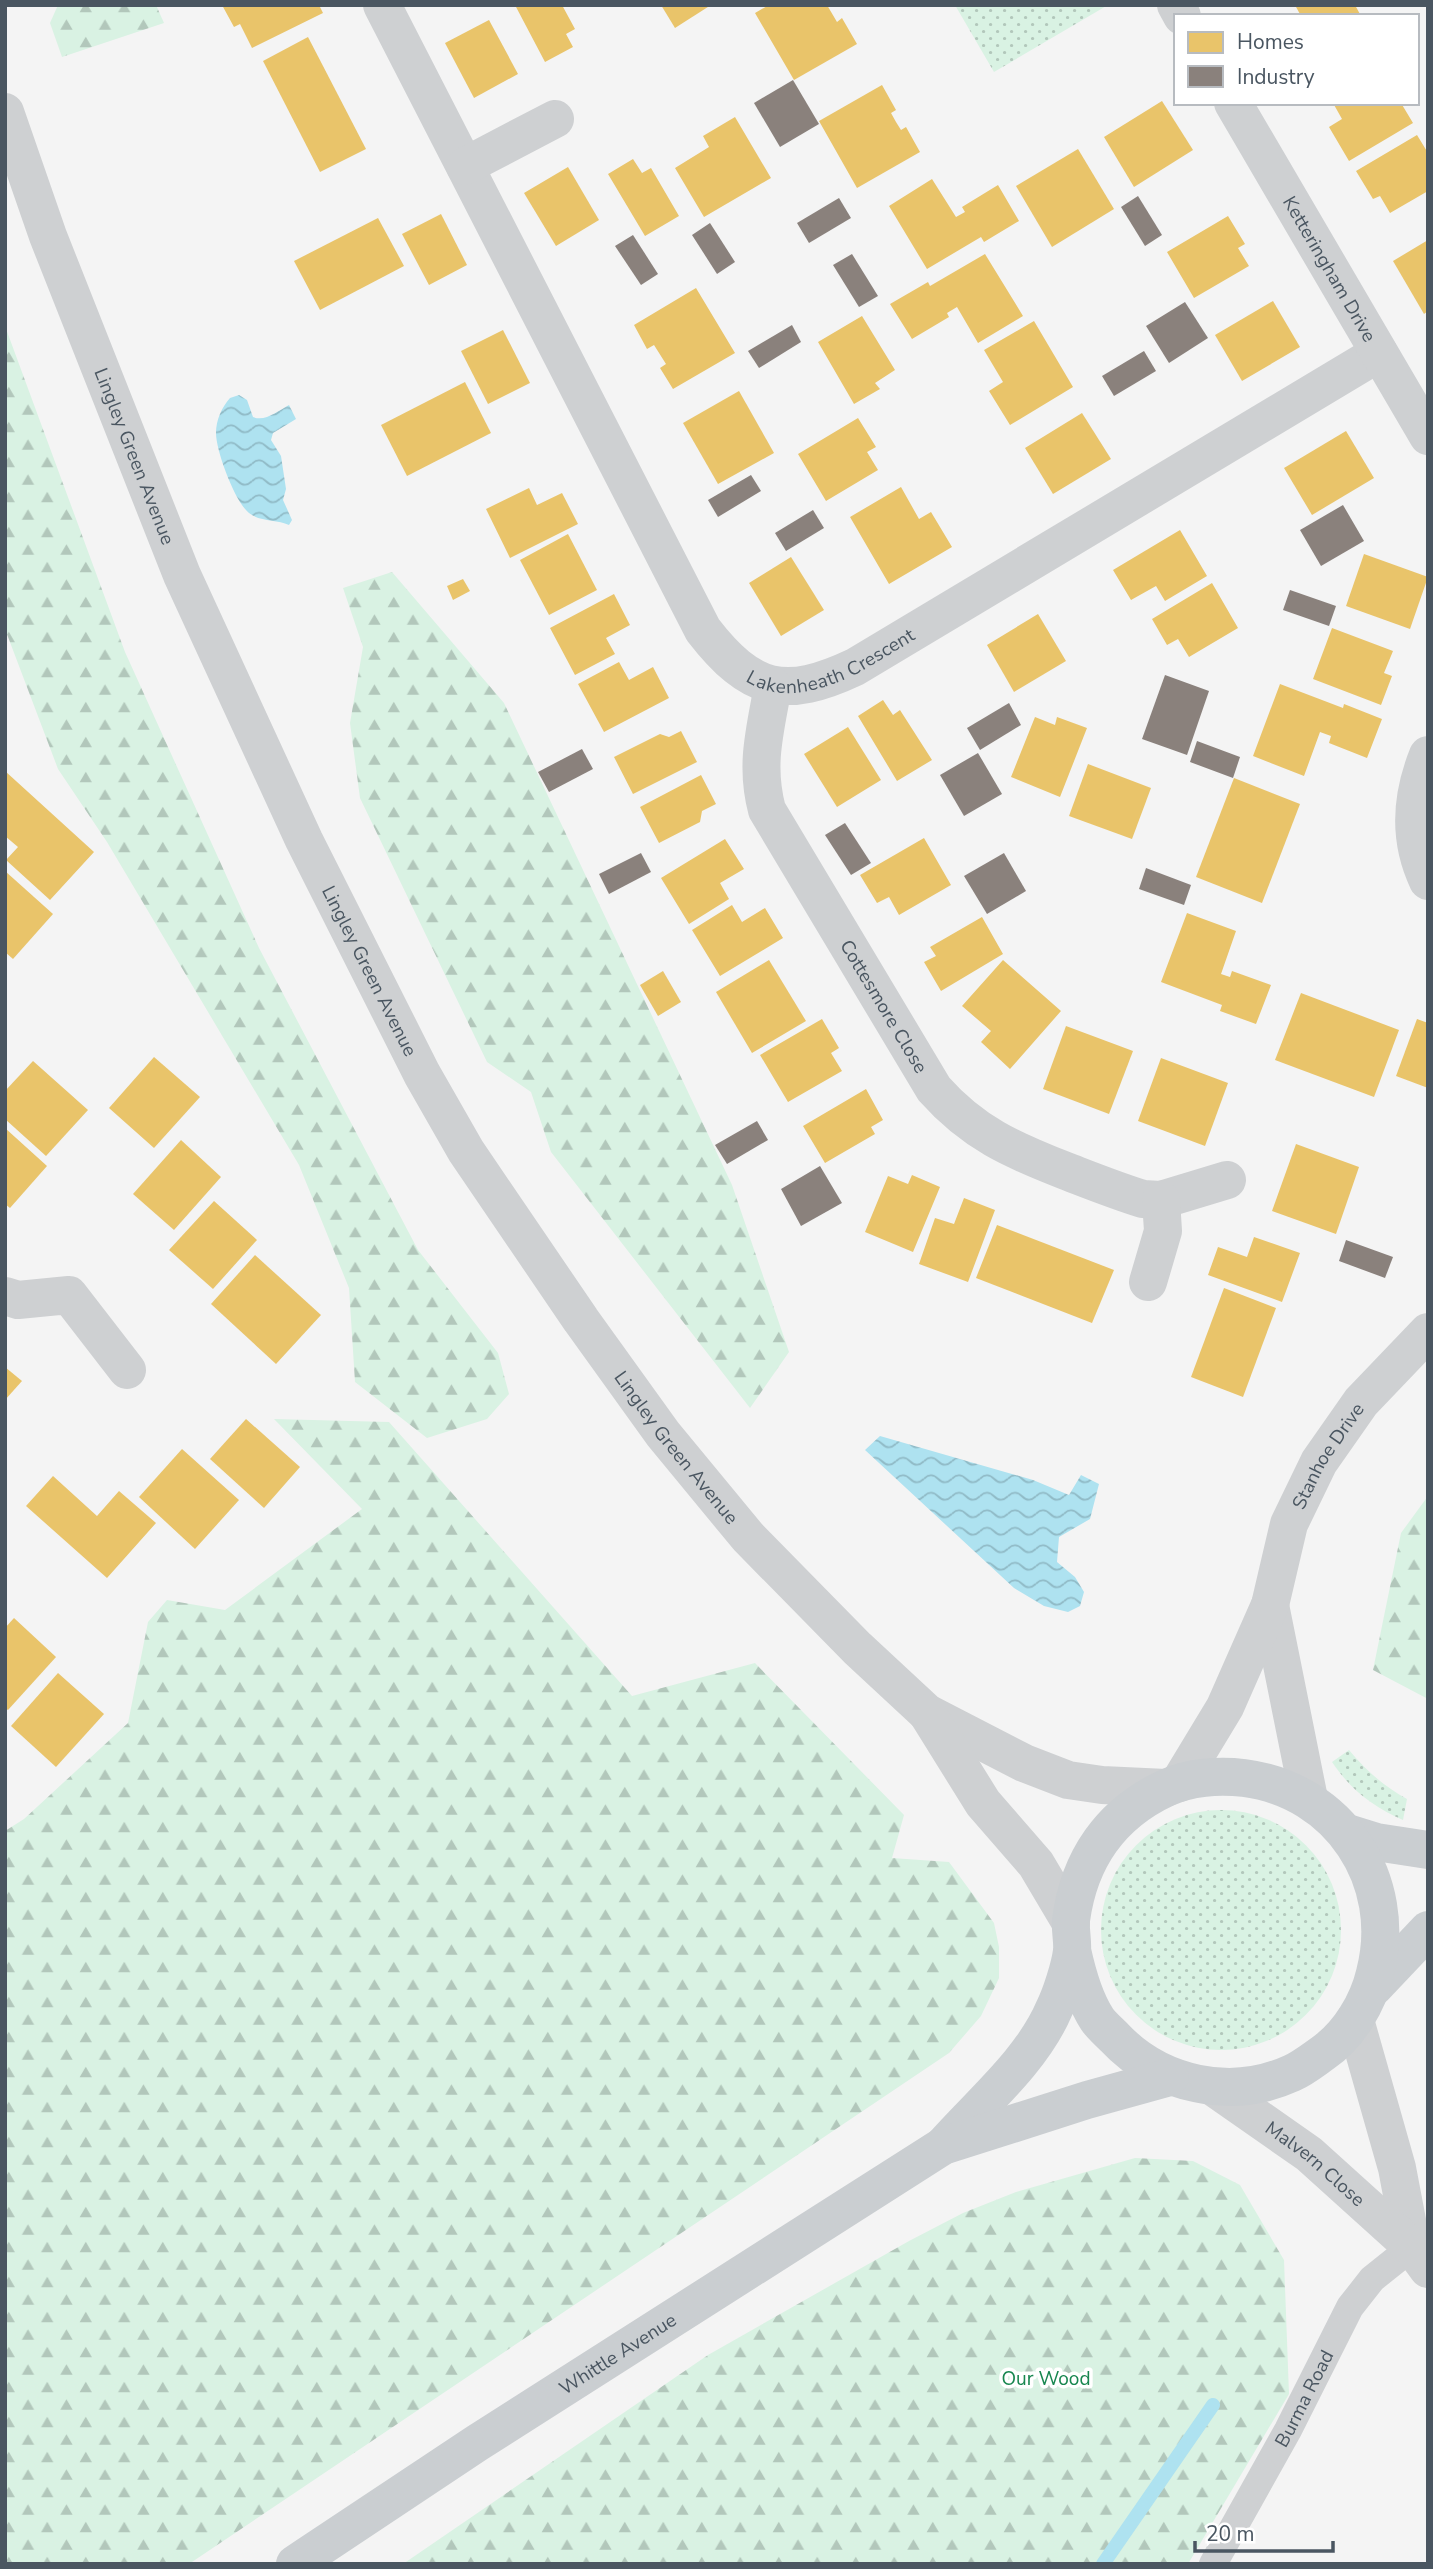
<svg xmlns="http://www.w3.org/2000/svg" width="1433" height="2569" viewBox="0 0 1433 2569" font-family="'Nunito Sans',sans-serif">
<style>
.green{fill:url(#green-dots)}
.forest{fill:url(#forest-firs)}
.water{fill:url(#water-waves)}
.homes{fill:#e9c46a}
.industry{fill:#8a817c}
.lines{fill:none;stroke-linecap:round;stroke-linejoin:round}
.stream{stroke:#aee2f0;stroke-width:14}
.pedestrian{stroke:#ced0d2;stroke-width:28}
.minor{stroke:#ced0d2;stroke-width:38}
.tertiary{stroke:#ced0d2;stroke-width:38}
.primary{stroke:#caced1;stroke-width:38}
.labels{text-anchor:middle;stroke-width:7;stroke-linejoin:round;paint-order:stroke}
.street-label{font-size:19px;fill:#4a5661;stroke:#fff}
.park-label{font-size:19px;fill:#17864f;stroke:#fff}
</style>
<defs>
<pattern id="green-dots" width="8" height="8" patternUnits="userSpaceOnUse" patternTransform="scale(1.75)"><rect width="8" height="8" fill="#d9f2e3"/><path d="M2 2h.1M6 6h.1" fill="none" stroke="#b2c7bb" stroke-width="1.8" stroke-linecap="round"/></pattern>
<pattern id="forest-firs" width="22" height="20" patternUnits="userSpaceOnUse" patternTransform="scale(1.75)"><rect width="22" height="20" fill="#d9f2e3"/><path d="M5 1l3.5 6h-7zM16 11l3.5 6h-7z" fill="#b2c7bb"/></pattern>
<pattern id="water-waves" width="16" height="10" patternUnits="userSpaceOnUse" patternTransform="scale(1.75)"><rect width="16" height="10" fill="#aee2f0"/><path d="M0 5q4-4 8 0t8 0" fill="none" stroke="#90bac6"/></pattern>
</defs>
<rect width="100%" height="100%" fill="#f4f4f4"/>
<g class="green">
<path d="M955,5h153l-114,67z"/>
<path d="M1349,1750c17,21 35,36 58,49l-4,21c-30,-13 -53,-31 -71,-58z"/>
<circle cx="1221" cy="1930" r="120"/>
</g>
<g class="forest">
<path d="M58,5h98l8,18 -102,34 -12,-34z"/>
<path d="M5,326l120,326 134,296 159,302 80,103 11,41 -22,25 -60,19 -72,-56 -6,-94 -50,-123 -192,-323 -49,-73 -53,-140z"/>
<path d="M392,572l112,131 228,482 57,167 -39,56 -199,-256 -20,-60 -44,-30 -127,-264 -10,-75 13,-76 -20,-59z"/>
<path d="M274,1419l115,3 243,274 123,-33 149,152 -12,43 57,4 45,61 5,24v31l-18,38 -32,37 -760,511h-184v-733l19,-12 104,-96 20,-101 19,-22 58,10 137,-101z"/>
<path d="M1428,1496v203l-55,-29 28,-137z"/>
<path d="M1135,2158l58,3 47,24 44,75 5,134 -101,170h-785l305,-209 201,-114 54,-28 53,-21z"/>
</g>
<g class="water">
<path d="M239,395l8,5 6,17c12,5 25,-6 36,-12l7,14 -23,14 -2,7 10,16 5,33 -3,11 9,20 -3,5c-12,-6 -29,-3 -40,-12 -14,-11 -33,-62 -33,-80 0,-13 6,-26 14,-35z"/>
<path d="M880,1436l153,44 36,15 12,-20 18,9 -9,35 -31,18 -2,25 18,15 9,15 -4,14 -12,6 -24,-6 -30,-18 -149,-138z"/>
</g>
<g class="homes">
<path d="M222,5h97l4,8 -71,35 -12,-24 -6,3z"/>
<path d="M515,5h47l13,24 -9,5 7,13 -28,15z"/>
<path d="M661,5h50l-36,23z"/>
<path d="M769,5h58l10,17 5,-4 15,26 -63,36 -39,-67z"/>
<path d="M1295,5h60l6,11h-60z"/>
<path d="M489,20l29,54 -44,24 -29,-55z"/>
<path d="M308,37l58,112 -46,23 -57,-111z"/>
<path d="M882,85l14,25 -5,3 5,9 5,8 5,-3 14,25 -63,36 -38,-67z"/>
<path d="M1162,101l31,49 -59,37 -30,-50z"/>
<path d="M1333,103h68l12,20 -64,38 -20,-34 13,-8z"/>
<path d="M735,117l36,61 -67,39 -29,-49 34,-21 -6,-11z"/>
<path d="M1417,135l11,18v38l-38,22 -10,-17 -7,3 -17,-28z"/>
<path d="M1078,149l36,60 -62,38 -36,-61z"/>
<path d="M633,159l9,14 9,-5 28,48 -34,20 -37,-62z"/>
<path d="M568,167l31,53 -43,26 -32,-53z"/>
<path d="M932,179l24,38 9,-5 -3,-5 36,-22 21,36 -35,21 -3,-5 -54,32 -38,-63z"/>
<path d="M441,214l26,51 -38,20 -27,-51z"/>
<path d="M1228,216l17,28 -7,4 11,18 -55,32 -27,-46z"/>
<path d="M378,218l26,48 -84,44 -26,-49z"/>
<path d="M1428,240v71l-4,3 -31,-53z"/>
<path d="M985,254l38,62 -45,27 -21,-36 -10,6 2,4 -37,22 -22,-35 38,-22 2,4z"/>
<path d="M696,288l39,65 -62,36 -13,-21 6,-4 -12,-19 -7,4 -13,-24z"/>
<path d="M1273,301l27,46 -58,34 -27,-46z"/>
<path d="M862,316l33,54 -20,13 5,6 -26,15 -36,-62z"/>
<path d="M1034,321l39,66 -63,38 -21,-34 14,-9 -19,-32z"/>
<path d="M503,330l27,53 -42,21 -27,-53z"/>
<path d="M465,382l26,51 -84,43 -26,-51z"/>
<path d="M739,391l35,62 -56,31 -35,-61z"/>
<path d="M1082,413l29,46 -58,35 -28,-46z"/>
<path d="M858,418l18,29 -9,5 11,18 -52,31 -28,-47z"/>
<path d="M1346,431l28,47 -62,37 -28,-47z"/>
<path d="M901,487l18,32 12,-7 21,35 -63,37 -39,-67z"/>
<path d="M529,488l8,17 25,-12 16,31 -68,34 -24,-49z"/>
<path d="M1180,530l27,46 -42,25 -9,-15 -25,14 -18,-30z"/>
<path d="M568,534l29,56 -48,25 -29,-55z"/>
<path d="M1364,554l64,23 -18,52 -64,-23z"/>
<path d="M791,557l33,53 -43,26 -32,-53z"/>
<path d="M463,579l7,12 -17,9 -6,-14z"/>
<path d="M1212,583l26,45 -49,29 -11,-18 -11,6 -15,-26z"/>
<path d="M614,594l16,31 -24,13 9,16 -40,21 -25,-47z"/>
<path d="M1038,614l28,47 -52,31 -27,-47z"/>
<path d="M1332,628l61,23 -9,22 8,3 -11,29 -68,-26z"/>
<path d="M619,662l10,18 24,-13 16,31 -65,34 -26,-48z"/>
<path d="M1280,684l63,24 1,-4 38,15 -15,39 -38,-15 2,-7 -11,-4 -16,44 -51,-20z"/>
<path d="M883,700l10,15 7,-5 32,50 -35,21 -39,-65z"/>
<path d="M1035,717l20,8 2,-8 30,11 -27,69 -49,-20z"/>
<path d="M848,727l33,53 -44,27 -33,-53z"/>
<path d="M681,731l16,31 -64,32 -19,-37 46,-23 9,3z"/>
<path d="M1088,764l63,24 -19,51 -63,-23z"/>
<path d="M5,771l89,81 -44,48 -44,-40 12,-13 -13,-11z"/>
<path d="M701,775l15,29 -14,7 -2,11 -41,21 -19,-36z"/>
<path d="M1234,778l66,26 -38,99 -66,-26z"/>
<path d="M924,838l27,47 -52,30 -10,-18 -12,6 -17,-28z"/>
<path d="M725,839l19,30 -24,14 9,16 -40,25 -28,-46z"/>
<path d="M5,871l48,43 -40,45 -8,-7z"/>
<path d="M732,905l10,17 23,-14 18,30 -63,38 -28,-46z"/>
<path d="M1187,913l49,18 -15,43 9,3 2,-6 39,14 -15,39 -36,-13 2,-6 -61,-23z"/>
<path d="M982,917l21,37 -62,37 -17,-29 12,-6 -6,-9z"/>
<path d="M769,960l37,61 -54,32 -36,-61z"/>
<path d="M1003,960l58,51 -51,58 -29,-27 10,-11 -29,-25z"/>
<path d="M663,971l18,31 -23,14 -18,-31z"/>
<path d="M1301,993l98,37 -25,67 -99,-37z"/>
<path d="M822,1019l17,29 -8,5 11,18 -54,31 -28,-47z"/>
<path d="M1417,1019l11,4v65l-32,-12z"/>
<path d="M1066,1026l67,25 -24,63 -66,-25z"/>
<path d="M154,1057l46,40 -46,51 -45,-40z"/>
<path d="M1161,1058l67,25 -23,63 -67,-25z"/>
<path d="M33,1061l55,49 -42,46 -41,-37v-28z"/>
<path d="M866,1089l17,31 -12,7 4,7 -50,29 -22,-37z"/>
<path d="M5,1128l42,38 -37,42 -5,-4z"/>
<path d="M181,1140l40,37 -47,53 -41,-36z"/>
<path d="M1296,1144l63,23 -23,67 -64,-23z"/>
<path d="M912,1175l28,12 -27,65 -48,-20 23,-56 20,8z"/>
<path d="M964,1198l31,12 -27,72 -49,-18 16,-46 19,6z"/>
<path d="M214,1201l43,39 -44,49 -44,-39z"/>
<path d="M997,1225l117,45 -22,53 -116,-45z"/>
<path d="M1254,1237l46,16 -18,49 -74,-27 10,-28 29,10z"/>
<path d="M255,1255l66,60 -45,49 -65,-60z"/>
<path d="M1224,1288l52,20 -33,89 -52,-20z"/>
<path d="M5,1367l17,14 -17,19z"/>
<path d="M246,1419l54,48 -36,41 -54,-49z"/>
<path d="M182,1449l57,51 -44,49 -56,-52z"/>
<path d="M53,1476l44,40 22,-25 37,32 -49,55 -81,-72z"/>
<path d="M14,1618l42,39 -48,53 -3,-2v-80z"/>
<path d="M58,1673l46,41 -48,53 -45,-41z"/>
</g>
<g class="industry">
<path d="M793,80l26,44 -39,23 -26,-44z"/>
<path d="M1138,196l24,39 -17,11 -24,-39z"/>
<path d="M839,198l12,20 -42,25 -12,-20z"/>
<path d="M710,223l25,39 -18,12 -25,-39z"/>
<path d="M633,235l25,39 -17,11 -26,-39z"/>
<path d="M852,254l26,42 -19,11 -26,-42z"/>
<path d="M1185,302l23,36 -39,25 -23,-37z"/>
<path d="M792,325l9,17 -42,26 -11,-17z"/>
<path d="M1144,351l12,20 -42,25 -12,-20z"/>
<path d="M751,475l10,16 -43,26 -10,-17z"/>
<path d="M1343,505l21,36 -43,25 -21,-36z"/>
<path d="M813,510l11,18 -38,23 -11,-18z"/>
<path d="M1290,590l46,16 -7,20 -46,-16z"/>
<path d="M1165,675l44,16 -22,64 -45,-16z"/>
<path d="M1009,703l12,22 -41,25 -13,-22z"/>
<path d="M1197,741l43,16 -7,21 -43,-16z"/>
<path d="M582,749l11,20 -44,23 -11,-20z"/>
<path d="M978,753l24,41 -38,22 -24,-41z"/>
<path d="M845,823l26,40 -20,12 -26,-40z"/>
<path d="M641,853l10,19 -42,22 -10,-20z"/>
<path d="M1004,853l22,38 -39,23 -23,-38z"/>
<path d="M1146,868l45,17 -7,20 -45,-16z"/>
<path d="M757,1121l11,19 -41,24 -12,-19z"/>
<path d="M820,1166l22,37 -41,23 -20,-37z"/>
<path d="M1346,1240l47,17 -8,21 -46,-17z"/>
</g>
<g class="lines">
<path class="stream" d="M1103,2564l110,-159"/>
<path class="pedestrian" id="s1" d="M1213,2564l75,-134 62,-123 22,-28 40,-32"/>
<g class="minor">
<path id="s2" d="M382,5l321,625c48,62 82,70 152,37l524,-314"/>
<path d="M1176,5l6,11"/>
<path id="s3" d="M1233,103l195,333"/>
<path d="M465,166l90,-47"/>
<path id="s4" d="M773,686c-8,45 -18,79 -6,124l167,279c39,44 78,61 132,82 26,10 51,20 77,28l18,1 66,-20"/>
<path d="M1428,755c-17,42 -20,84 0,126"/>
<path d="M1148,1282l15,-51 -2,-31"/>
<path d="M5,1296l13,4 51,-5 58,75"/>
<path d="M1270,1605l39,194"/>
<path id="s5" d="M1179,1783l46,-76 45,-102 19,-81 30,-62 42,-60 67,-70"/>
<path d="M1355,2020l42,148 15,79"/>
<path id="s6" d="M1213,2087l96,67 103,93 16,22"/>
</g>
<g class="tertiary">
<path id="s7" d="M5,112l43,124 134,339 122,265 118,234 44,77 115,169 82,114 85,103 109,111 70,65 97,50 44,17 34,5 64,3"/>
<path d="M927,1713l56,90 53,61 35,59"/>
</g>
<g class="primary">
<path d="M1347,1833l29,9 52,8"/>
<path d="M1374,1987l54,-57"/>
<path d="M943,2146c37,-42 89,-85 111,-137 7,-14 16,-42 18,-58 1,-10 -2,-21 -1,-31 8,-60 39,-106 95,-132 23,-11 53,-13 78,-10 95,12 155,102 131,195 -7,30 -26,62 -52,80 -10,7 -20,15 -31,20 -61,28 -133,12 -178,-36 -6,-6 -13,-12 -17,-18 -13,-20 -20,-46 -25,-69"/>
<path id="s8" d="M295,2564l182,-121 466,-297 144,-46 83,-23"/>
</g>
</g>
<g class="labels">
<g class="street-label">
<text dy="7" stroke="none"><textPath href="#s3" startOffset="192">Ketteringham Drive</textPath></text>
<text dy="7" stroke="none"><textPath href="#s7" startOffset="368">Lingley Green Avenue</textPath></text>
<text dy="7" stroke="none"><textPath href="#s2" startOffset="856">Lakenheath Crescent</textPath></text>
<text dy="7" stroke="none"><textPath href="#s7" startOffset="934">Lingley Green Avenue</textPath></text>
<text dy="7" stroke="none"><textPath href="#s4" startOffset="354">Cottesmore Close</textPath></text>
<text dy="7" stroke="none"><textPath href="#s7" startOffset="1502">Lingley Green Avenue</textPath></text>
<text dy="7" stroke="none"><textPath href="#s5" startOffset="362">Stanhoe Drive</textPath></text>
<text dy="7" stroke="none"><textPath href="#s6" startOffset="128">Malvern Close</textPath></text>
<text dy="7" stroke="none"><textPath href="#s8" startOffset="385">Whittle Avenue</textPath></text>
<text dy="7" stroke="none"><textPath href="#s1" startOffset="189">Burma Road</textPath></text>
</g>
<g class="park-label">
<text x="1046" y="2385">Our Wood</text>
</g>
</g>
<rect width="1433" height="2569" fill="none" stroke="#4a5661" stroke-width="14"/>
<rect x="1174" y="14" width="245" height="91" fill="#ffffff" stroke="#b7bbc0" stroke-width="2"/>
<rect x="1188" y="32" width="35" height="21" fill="#e9c46a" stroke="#b7bbc0" stroke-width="2"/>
<text x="1237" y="49" font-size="21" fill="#4a5661">Homes</text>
<rect x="1188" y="66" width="35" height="21" fill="#8a817c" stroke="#b7bbc0" stroke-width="2"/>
<text x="1237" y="84" font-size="21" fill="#4a5661">Industry</text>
<path d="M1195 2541v10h138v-10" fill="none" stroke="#4a5661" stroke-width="3.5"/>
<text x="1206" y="2541" font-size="21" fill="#4a5661" stroke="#ffffff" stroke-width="5" paint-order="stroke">20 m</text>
</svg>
